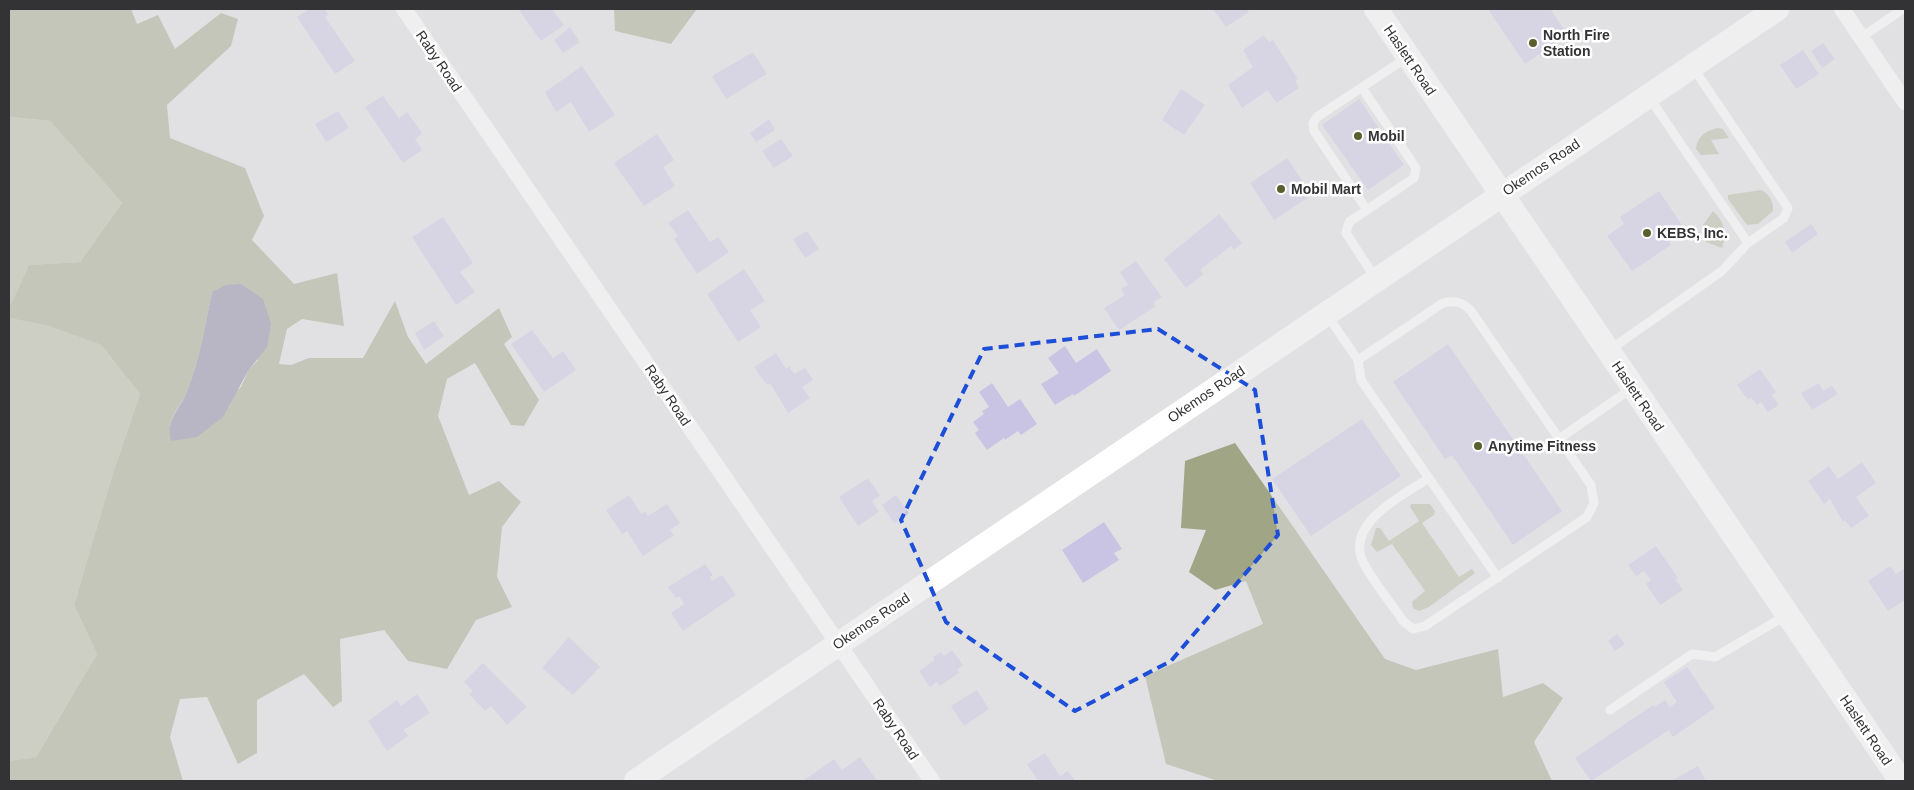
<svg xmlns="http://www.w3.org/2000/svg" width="1914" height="790" viewBox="0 0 1914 790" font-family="Helvetica,sans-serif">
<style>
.green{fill:#b4b79e}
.forest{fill:#a0a586;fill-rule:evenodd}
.water{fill:#85809d}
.building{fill:#cac4e4}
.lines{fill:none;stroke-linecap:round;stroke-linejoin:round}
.lane{stroke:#fff;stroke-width:9}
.street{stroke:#fff;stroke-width:16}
.secondary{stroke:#fff;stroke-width:24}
.marked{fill:none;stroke:#1d4ed8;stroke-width:4;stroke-dasharray:10 6;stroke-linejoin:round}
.poi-dot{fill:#5a5f2d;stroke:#fff;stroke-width:2}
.labels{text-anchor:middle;stroke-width:5;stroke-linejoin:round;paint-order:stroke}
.poi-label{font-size:14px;font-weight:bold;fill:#333234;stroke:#fff;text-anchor:start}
.street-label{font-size:14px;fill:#333234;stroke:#fff}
</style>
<rect width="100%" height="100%" fill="#e1e1e4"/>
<g class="green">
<path d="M11,117l39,4 72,82 -42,59 -51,3 -20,43v-188z"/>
<path d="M1717,128l6,1 6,9 -18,2 8,14 -18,1 -5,-6c1,-13 10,-18 21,-21z"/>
<path d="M1761,190c8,3 13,13 12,21l-15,13 -11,1 -19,-26v-4z"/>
<path d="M1713,211c12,11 14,23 9,37l-16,-6 -3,-17z"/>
<path d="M9,318l39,8 53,19 39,49 -28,82 -38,129 23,49 -61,103 -27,4z"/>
<path d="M1411,504h19l5,7 -1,4 -12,8 37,54 13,-8 3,4 -46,34 -10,4 -6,-3 -1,-6 13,-11 -33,-47 -15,8 -6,-7 5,-17h4l9,13 30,-20 -9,-14z"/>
</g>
<g class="forest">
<path d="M9,9h122l6,15 21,-9 17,34 46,-36 17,6 -7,27 -64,59 3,33 75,30 19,48 -12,24 42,44 43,-11 7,53 -42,-7 -15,10 -8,35 12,1 18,-7h54l32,-57 13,36 18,27 73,-56 13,29 -8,7 35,56 -15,26 -13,-1 -36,-62 -28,16 -9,37 31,79 30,-14 22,21 -19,25 -5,50 15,30 -36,13 -29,49 -39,-8 -24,-31 -44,9 2,62 -9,6 -29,-33 -47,26v53l-19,11 -31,-67 -27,2 -10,38 13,44h-174v-20l27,-4 61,-103 -23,-49 38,-129 28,-82 -39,-49 -53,-19 -39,-8v-10l20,-43 51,-3 42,-59 -72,-82 -39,-4 -2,3zM212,292l46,68 -10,11 -7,16 -69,54c-8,-21 8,-32 15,-50 13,-31 18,-66 25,-99z"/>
<path d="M614,9h83l-26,35 -56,-13z"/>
<path d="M1235,443l150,216 31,11 82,-21 5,48 40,-14 20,15 -29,44 18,39h-334l-52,-17 -21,-88 118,-52 -17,-43 -31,9 -26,-18 17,-42 -25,-2 4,-67z"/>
</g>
<path class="water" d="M241,284l22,15 8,25 -4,23 -19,24 -25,46 -26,20 -26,4c-6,-21 9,-31 16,-50 13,-31 18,-66 25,-99l14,-7z"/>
<g class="building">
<path d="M309,9h15l4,5 -3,3 30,44 -20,13 -38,-57z"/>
<path d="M518,9h34l12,16 -23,16z"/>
<path d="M1213,9h34l2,3 -23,15z"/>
<path d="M1491,9h63l-3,1 17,25 -43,29 -36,-53z"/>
<path d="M570,27l10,15 -17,11 -9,-13z"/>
<path d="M1264,35l5,7 4,-2 25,39 -3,1 4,8 -23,15 -8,-13 -26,18 -14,-23 25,-18 -10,-17z"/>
<path d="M1823,43l12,16 -13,9 -11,-17z"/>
<path d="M1803,50l16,24 -23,15 -16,-24z"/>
<path d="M753,52l14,22 -41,25 -14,-23z"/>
<path d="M582,66l33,49 -26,17 -18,-30 -15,10 -11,-20z"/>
<path d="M1181,89l24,16 -21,30 -22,-15z"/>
<path d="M383,96l16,22 8,-6 15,21 -7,6 7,11 -19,13 -38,-56z"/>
<path d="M1359,99l45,66 -36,25 -46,-65z"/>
<path d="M338,111l11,17 -23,14 -11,-18z"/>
<path d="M769,119l6,11 -19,12 -6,-9z"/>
<path d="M657,134l17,26 -11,7 12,19 -31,20 -30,-43z"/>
<path d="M781,139l12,17 -19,12 -12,-17z"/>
<path d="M1287,158l25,37 -38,25 -24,-37z"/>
<path d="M1659,191l27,40 -17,11 2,3 -39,26 -25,-35 17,-12 -4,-7z"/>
<path d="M688,210l22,32 8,-5 11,15 -32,22 -23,-35 4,-3 -10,-13z"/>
<path d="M1219,214l23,29 -8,7 -3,-4 -31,24 4,4 -18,14 -22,-29z"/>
<path d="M443,217l30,46 -13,9 15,20 -19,13 -44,-68z"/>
<path d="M1811,224l7,10 -26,19 -7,-11z"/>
<path d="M807,231l12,18 -14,9 -12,-19z"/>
<path d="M1136,261l26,36 -8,5 2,4 -37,24 -15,-22 21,-13 -4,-6 7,-4 -8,-13z"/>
<path d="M744,269l21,32 -15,9 11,17 -23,15 -31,-48z"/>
<path d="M434,321l10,15 -20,14 -9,-17z"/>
<path d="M532,330l21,28 10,-7 13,19 -32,22 -33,-48z"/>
<path d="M1448,344l114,167 -49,34 -61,-90 -7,4 -52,-77z"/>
<path d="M1065,346l11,17 21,-14 14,22 -37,25 -1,-2 -18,11 -14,-21 18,-11 -11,-15z"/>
<path d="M776,353l10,16 3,-3 5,8 11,-6 8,12 -11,7 8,11 -22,15 -18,-30 -3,2 -13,-18z"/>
<path d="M1760,369l16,23 -4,3 7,10 -11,7 -7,-10 -4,3 -6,-8 -3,3 -11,-15z"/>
<path d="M992,383l16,24 12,-8 17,25 -16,11 -3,-4 -13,9 -1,-2 -17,12 -12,-17 4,-3 -6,-8 11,-8 -2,-3 7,-4 -10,-15z"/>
<path d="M1819,383l4,8 9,-5 6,8 -26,16 -11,-17z"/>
<path d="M1362,419l39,57 -90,60 -39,-57z"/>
<path d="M1862,462l14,21 -20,14 13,19 -18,12 -6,-8 -2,2 -13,-23 -6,5 -16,-23 21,-15 9,13z"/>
<path d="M868,478l12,18 -8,5 7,11 -21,14 -19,-29z"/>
<path d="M629,495l12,19 4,-2 3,4 19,-12 13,19 -10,7 4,5 -31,21 -16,-25 -5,3 -16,-24z"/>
<path d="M896,495l13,18 -15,10 -12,-18z"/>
<path d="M1104,522l18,27 -8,4 5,7 -36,23 -21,-33z"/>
<path d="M1656,546l22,32 -2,2 7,10 -23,15 -14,-21 5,-4 -7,-9 -8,5 -8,-11z"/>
<path d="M705,564l8,11 -3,2 2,4 10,-6 14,20 -53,36 -12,-18 13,-9 -5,-8 -3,2 -8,-11z"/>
<path d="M1890,566l6,8 9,-6v32l-17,11 -20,-30z"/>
<path d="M1617,634l8,10 -10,7 -7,-10z"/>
<path d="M569,637l31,30 -27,28 -31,-27z"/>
<path d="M952,650l11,15 -6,5 2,3 -19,13 -3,-4 -7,5 -11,-16 16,-11 -2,-3 8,-5 3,4z"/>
<path d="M483,663l44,44 -20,18 -16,-19 -6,5 -16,-17 4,-3 -9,-9z"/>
<path d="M1687,667l28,41 -42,29 -4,-7 -78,51 -16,-23 78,-53 1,2 11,-7 5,7 7,-5 -13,-20z"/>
<path d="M977,690l12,19 -25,17 -13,-20z"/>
<path d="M417,694l13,19 -26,17 4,6 -21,15 -19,-30 29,-21 4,6z"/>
<path d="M1045,753l15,23 8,-5 7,10h-37l-11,-17z"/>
<path d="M860,757l17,24h-74l31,-22 8,11z"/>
<path d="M1698,766l8,15h-35z"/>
</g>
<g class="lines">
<g class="lane">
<path d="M1862,37l41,-28"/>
<path d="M1362,88l54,80 -2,10 -47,32"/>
<path d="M1649,97l99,146 33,-23 3,-2 4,-10 -96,-142"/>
<path d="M1376,279l-30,-46 3,-11 18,-12 -53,-79 -1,-8 4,-6 91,-60"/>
<path d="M1327,315l31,45 3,20 137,198"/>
<path d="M1608,351l114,-80 26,-28"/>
<path d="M1358,360l85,-57c12,-3 20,-1 28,8l120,174 3,18 -7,14 -162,109 -12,3 -10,-8c-9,-14 -38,-50 -42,-64 -11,-37 43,-62 68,-79"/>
<path d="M1559,439l73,-51"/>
<path d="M1610,710l82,-56 23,3 72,-42"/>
</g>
<g class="street">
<path d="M404,9l528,772"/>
<path d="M1842,9l63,93"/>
</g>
<g class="secondary">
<path d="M1376,9l525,772"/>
<path d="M636,781l1141,-772"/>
</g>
</g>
<path d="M0 0H1914V790H0ZM1158,329l97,61 23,145 -107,126 -96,50 -129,-89 -45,-102 83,-171z" fill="#e1e1e4" fill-opacity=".55" fill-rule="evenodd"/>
<path class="marked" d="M1158,329l97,61 23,145 -107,126 -96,50 -129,-89 -45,-102 83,-171z"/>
<g class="poi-dot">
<circle cx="1533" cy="43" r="5"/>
<circle cx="1358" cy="136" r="5"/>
<circle cx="1281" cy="189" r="5"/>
<circle cx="1647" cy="233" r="5"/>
<circle cx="1478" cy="446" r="5"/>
</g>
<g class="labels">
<g class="poi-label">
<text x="1543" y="40">North Fire<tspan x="1543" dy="16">Station</tspan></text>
<text x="1368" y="141">Mobil</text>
<text x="1291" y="194">Mobil Mart</text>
<text x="1657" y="238">KEBS, Inc.</text>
<text x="1488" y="451">Anytime Fitness</text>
</g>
<g class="street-label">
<text transform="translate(1410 60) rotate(56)" y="5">Haslett Road</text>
<text transform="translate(439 61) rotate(56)" y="5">Raby Road</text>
<text transform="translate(1541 167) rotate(-34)" y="5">Okemos Road</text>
<text transform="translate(1206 394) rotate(-34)" y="5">Okemos Road</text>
<text transform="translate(668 395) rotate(56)" y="5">Raby Road</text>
<text transform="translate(1638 396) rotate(56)" y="5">Haslett Road</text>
<text transform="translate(871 621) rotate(-34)" y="5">Okemos Road</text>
<text transform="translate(896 729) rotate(56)" y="5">Raby Road</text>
<text transform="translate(1866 730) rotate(56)" y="5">Haslett Road</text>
</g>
</g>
<rect width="1914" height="790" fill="none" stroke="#333234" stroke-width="20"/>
</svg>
